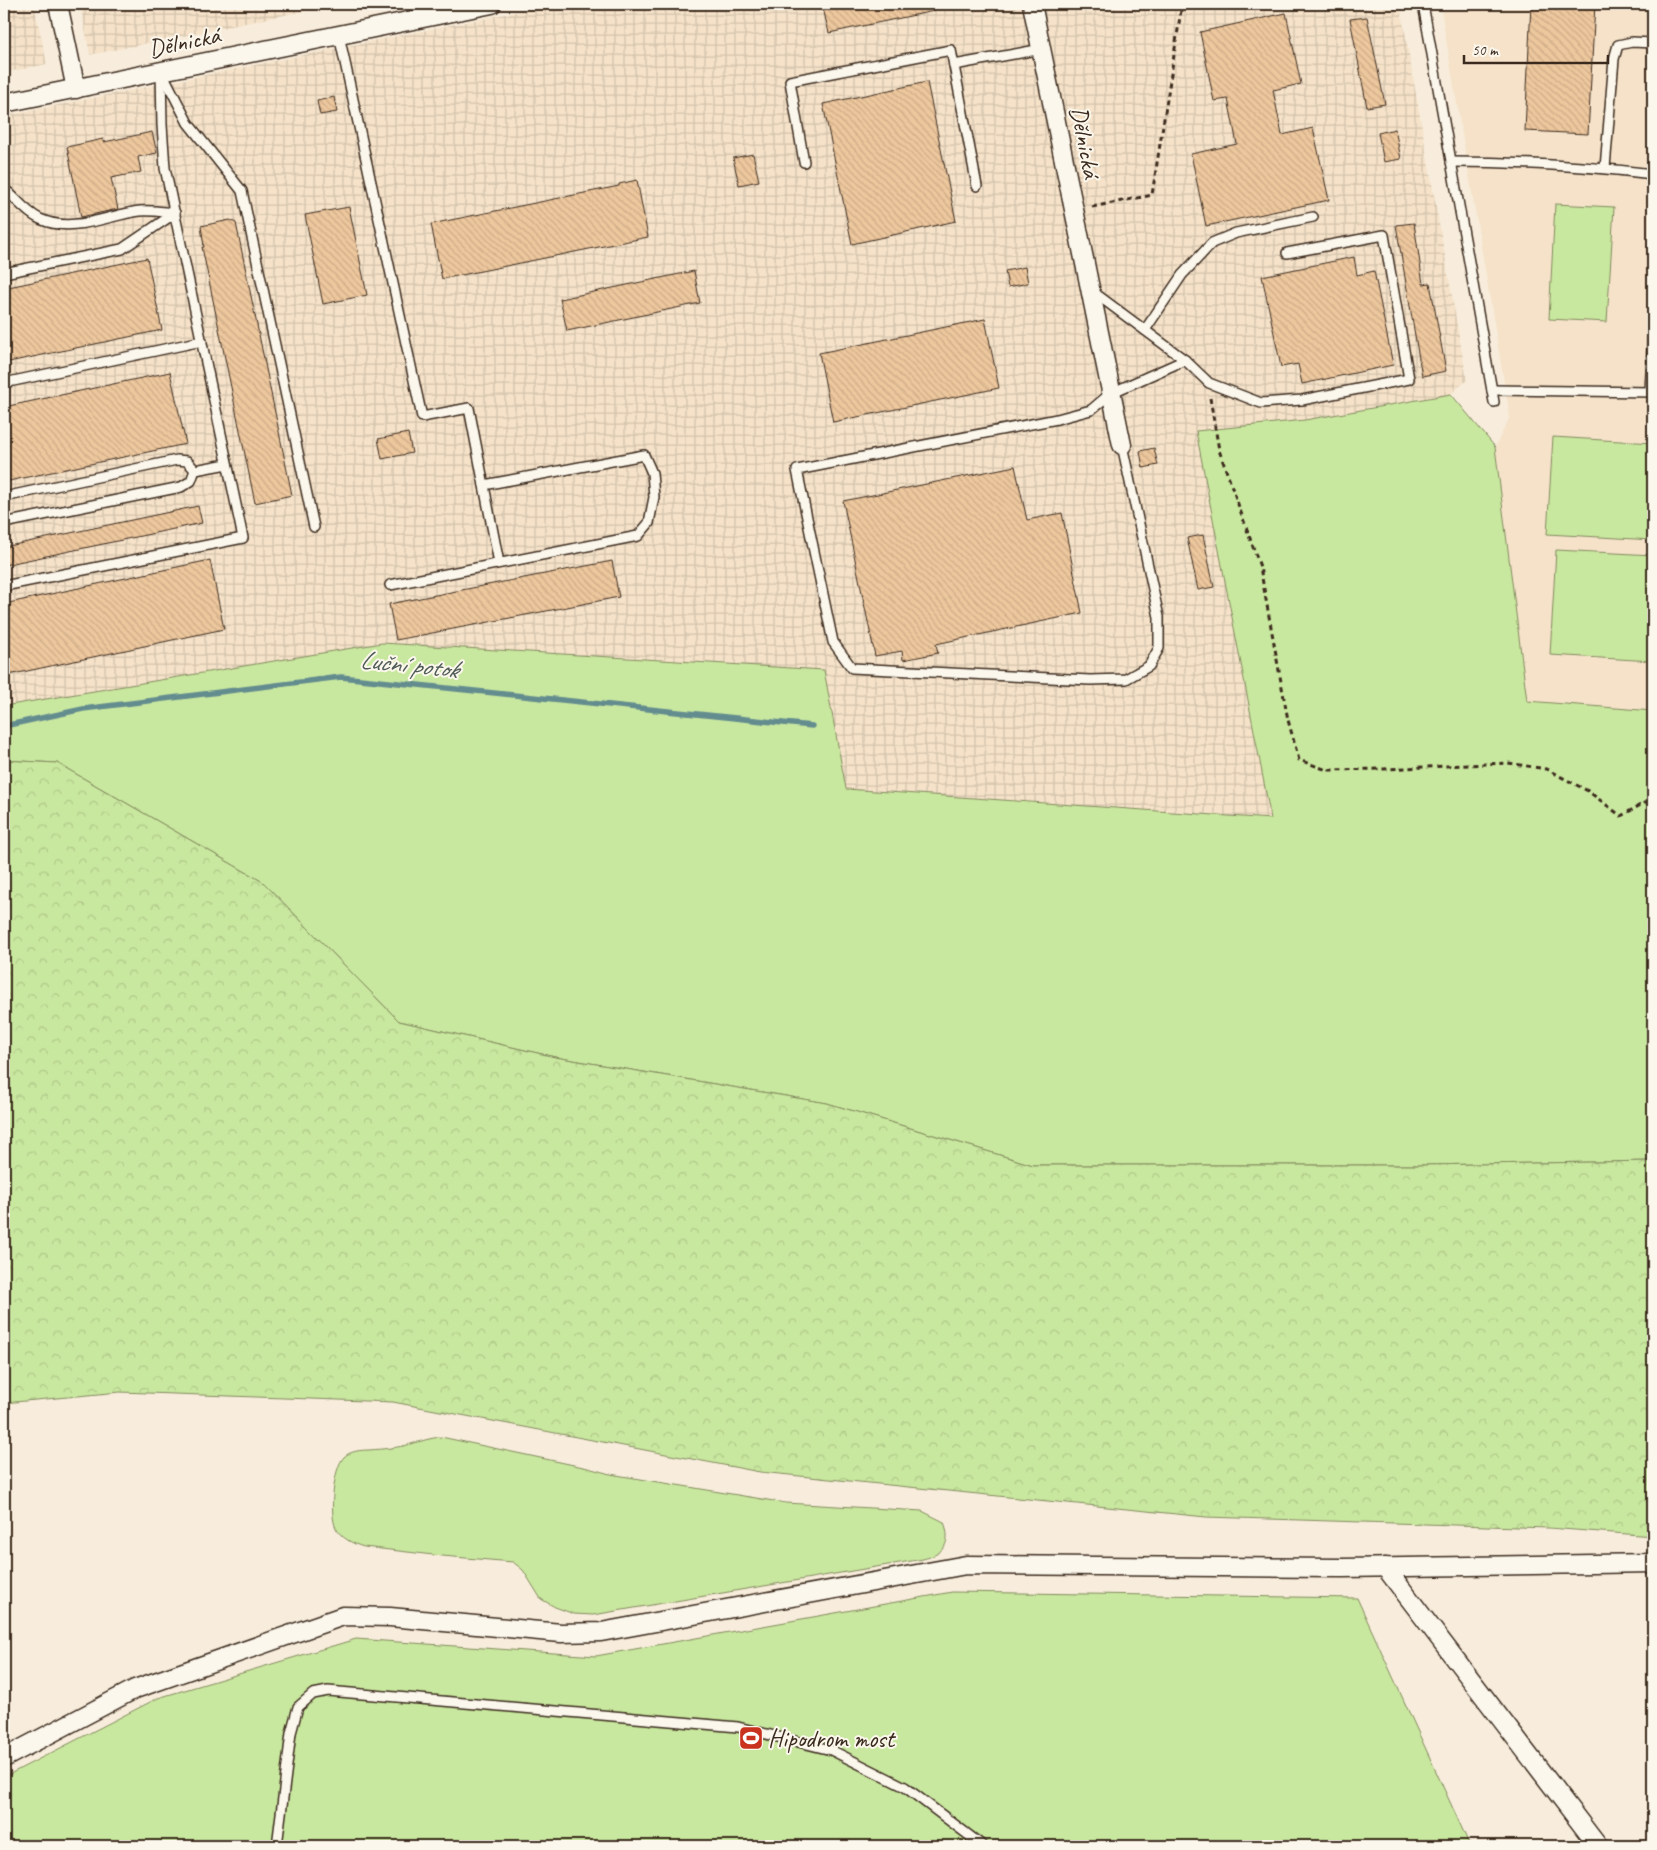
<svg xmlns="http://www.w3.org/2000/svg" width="1657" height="1850" viewBox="0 0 1657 1850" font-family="Caveat,sans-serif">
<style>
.built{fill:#f5e2c9}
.industrial{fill:url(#industrial-grid)}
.green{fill:#c9e89f;stroke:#82895e}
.forest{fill:url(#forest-crowns);stroke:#82895e}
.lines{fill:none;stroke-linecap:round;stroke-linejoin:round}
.stream{stroke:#648c8f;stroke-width:5.5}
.building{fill:url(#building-back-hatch);stroke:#3b2a1e}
.lane-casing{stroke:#3b2a1e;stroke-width:12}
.street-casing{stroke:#3b2a1e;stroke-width:21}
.path{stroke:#3b2a1e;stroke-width:3;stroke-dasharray:5 4;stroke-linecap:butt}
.lane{stroke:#fbf7ec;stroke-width:9}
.street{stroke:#fbf7ec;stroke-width:18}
.labels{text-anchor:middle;stroke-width:4;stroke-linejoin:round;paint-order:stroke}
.street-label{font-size:25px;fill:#3b2a1e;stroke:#fbf7ec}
.poi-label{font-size:25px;fill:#3b2a1e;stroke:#fbf7ec;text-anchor:start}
.water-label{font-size:26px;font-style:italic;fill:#4f5b57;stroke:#fbf7ec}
</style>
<defs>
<pattern id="industrial-grid" width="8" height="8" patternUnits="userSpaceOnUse" patternTransform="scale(1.25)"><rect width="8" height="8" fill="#f5e2c9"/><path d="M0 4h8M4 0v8" fill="none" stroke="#d3c2ac"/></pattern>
<pattern id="forest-crowns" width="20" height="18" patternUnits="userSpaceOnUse" patternTransform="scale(1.25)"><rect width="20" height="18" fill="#c9e89f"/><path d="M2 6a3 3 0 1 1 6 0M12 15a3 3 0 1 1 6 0" fill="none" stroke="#aec788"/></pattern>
<pattern id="building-back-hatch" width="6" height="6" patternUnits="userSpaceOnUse" patternTransform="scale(1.25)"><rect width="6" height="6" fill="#edc79d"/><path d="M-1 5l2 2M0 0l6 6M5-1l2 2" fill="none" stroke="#ccab87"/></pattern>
</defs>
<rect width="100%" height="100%" fill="#f8eddc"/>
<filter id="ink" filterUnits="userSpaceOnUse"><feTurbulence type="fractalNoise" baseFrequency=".02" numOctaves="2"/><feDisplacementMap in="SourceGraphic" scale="10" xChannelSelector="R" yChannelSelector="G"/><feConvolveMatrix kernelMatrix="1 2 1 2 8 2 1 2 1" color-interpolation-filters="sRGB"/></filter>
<g filter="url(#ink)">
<path class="built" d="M1440,4h213v707l-126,-9 -32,-255 15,-30z"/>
<g class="industrial">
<path d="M4,4h30l13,60 -43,9z"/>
<path d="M80,4h258l-248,51z"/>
<path d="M554,4h846l67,376 -16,14 -146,26 -109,11 75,388 -425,-30 -23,-119 -441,-27 -378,63v-590z"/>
</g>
<g class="green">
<path d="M1555,204l59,3 -7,115 -58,-3z"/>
<path d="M1451,394l44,53 32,254 126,10v450l-230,4h-390l-206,-62 -272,-46 -156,-36 -136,-139 -206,-119 -53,-3v-54l378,-63 442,27 22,119 425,30 -75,-388 109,-11z"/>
<path d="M1553,437l100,6v97l-106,-6z"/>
<path d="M1556,550l97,5v132h-1l1,-26 -103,-6z"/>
<path d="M441,1437l147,31 22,6 176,29 136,8 22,11c8,21 0,32 -21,37l-330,56 -19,-1 -19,-7 -14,-8 -18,-29 -10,-8 -71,-6 -78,-9c-11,-3 -23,-9 -28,-19 -7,-13 -3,-60 8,-71 6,-6 17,-7 25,-7 14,-1 28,-2 42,-6 11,-3 19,-6 30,-7z"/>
<path d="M952,1592l405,6 113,248h-1466v-69l154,-79 198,-59 240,17z"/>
</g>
<path class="forest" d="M4,760l53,3 206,119 136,139 156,36 272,46 206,62h390l230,-4v375l-104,-8 -343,-11 -446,-45 -367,-70 -273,-10 -116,11z"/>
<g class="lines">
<path class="stream" d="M4,726l79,-17 258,-32 471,49"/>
</g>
<g class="building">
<path d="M822,4h111l1,7 -105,22z"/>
<path d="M1531,4h64l-7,130 -63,-3z"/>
<path d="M1286,13l15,71 -28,6 9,45 31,-7 16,72 -123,26 -15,-72 46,-10 -9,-45 -14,2 -14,-69z"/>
<path d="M1367,17l18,87 -18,3 -17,-88z"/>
<path d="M927,82l29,139 -104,23 -29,-140z"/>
<path d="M334,97l3,15 -17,3 -3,-14z"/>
<path d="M1395,129l6,30 -17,3 -6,-29z"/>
<path d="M152,132l5,21 -19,4 3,15 -30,6 7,31 -37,8 -14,-70 36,-8 1,3z"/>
<path d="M753,154l6,27 -20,4 -6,-27z"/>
<path d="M637,180l11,57 -206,42 -11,-55 188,-38v-2z"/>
<path d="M349,207l18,88 -44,9 -18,-89z"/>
<path d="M230,220l6,3 56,272 -37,8 -53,-256h2l-3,-21z"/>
<path d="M1414,223l9,61 7,-1 16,88 -24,5 -26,-151z"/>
<path d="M1354,257l3,18 17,-4 19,94 -91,19 -4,-20 -17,3 -19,-91z"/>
<path d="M147,258l15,72 -158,33v-75z"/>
<path d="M1025,267l3,16 -20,4 -3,-16z"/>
<path d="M694,271l6,32 -133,28 -7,-32z"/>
<path d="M985,319l14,69 -166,34 -14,-69z"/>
<path d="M170,372l16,72 -182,38v-75z"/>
<path d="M408,433l4,20 -30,6 -4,-20z"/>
<path d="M1154,448l4,17 -15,3 -3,-17z"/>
<path d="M1015,466l12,54 35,-7 20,100 -146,31 2,9 -35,7 -1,-9 -27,5 -32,-155z"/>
<path d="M198,506l4,17 -198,42v-18z"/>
<path d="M1203,535l11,52 -16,3 -11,-52z"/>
<path d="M210,560l14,69 -220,47v-72z"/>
<path d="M612,561l7,36 -223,43 -7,-36z"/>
</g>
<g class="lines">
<defs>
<g id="lane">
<path d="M1423,4l71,398"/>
<path d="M339,35l83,382 47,-9 30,155"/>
<path d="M954,65l88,-16"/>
<path d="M163,74l25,49 54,68 72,336"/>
<path d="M804,162l-14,-81 161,-31 26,136"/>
<path d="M1451,162c68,0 135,4 202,12"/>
<path d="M1605,168l9,-109 4,-14 14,-3 21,1"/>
<path d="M4,191l4,1c10,9 19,21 32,27 32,15 68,-4 100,-8 11,-1 23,1 35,2"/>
<path d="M4,273l118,-24 53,-36"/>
<path d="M1092,291l93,69 24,23 52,20 41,-3 107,-21 -25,-144 -97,18"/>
<path d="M1145,330l37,-55 30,-32 24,-10 77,-16"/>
<path d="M4,383l198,-42"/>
<path d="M1492,390l161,2"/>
<path d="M1650,392l3,-63"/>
<path d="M1122,445l37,172v31l-10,18 -23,13 -36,1 -238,-12 -19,-26 -36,-172 260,-51 34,-9 20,-17 74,-33"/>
<path d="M195,470l32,-6"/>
<path d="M4,497l173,-37 10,1 8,9"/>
<path d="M4,523l177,-36 10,-6 4,-11"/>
<path d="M390,585l248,-49 11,-13 5,-26 -2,-24 -8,-18 -160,30"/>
<path d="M4,586l239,-48 -78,-370 -3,-43 -1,-54"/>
<path d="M277,1846l14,-113 7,-26 15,-13 15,-3 410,36 93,23 74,37 78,59"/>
</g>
<g id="street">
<path d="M58,4l18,85"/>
<path d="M1032,4l90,441"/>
<path d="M4,103l488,-99"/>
<path d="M1385,1567l213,279"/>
<path d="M4,1758l131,-69 208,-73 47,1 171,16 40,-1 365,-67 376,3 311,-5"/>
</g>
</defs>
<use href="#lane" class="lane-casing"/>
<use href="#street" class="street-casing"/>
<g class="path">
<path d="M1092,207l60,-12 30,-191"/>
<path d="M1210,398l9,52 41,117 28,153 11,40 28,10 57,-1 124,-6 38,6 42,22 33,25 23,-13 9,-1"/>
</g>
<use href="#lane" class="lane"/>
<use href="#street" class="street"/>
</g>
</g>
<defs>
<symbol id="stadium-square" viewBox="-11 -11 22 22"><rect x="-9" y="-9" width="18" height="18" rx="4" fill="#c8321e" stroke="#fbf7ec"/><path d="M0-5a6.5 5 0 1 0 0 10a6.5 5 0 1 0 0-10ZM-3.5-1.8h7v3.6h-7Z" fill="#fff"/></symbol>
</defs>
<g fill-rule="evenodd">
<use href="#stadium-square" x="737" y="1724" width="28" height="28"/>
</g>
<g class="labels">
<g class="street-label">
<text transform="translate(184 41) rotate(-12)" y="9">Dělnická</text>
<text transform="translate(1086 142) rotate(79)" y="9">Dělnická</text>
</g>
<g class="poi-label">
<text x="768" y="1747">Hipodrom most</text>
</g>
<g class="water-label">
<text transform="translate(409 664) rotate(6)" y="9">Luční potok</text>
</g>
</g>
<rect width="1657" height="1850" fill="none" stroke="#fbf7ec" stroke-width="20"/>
<rect x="10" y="10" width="1637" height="1830" fill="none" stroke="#3b2a1e" stroke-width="2" filter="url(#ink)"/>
<path d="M1464 55v8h144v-8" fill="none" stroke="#3b2a1e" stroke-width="2.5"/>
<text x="1472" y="55" font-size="15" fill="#3b2a1e" stroke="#fbf7ec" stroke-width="4" paint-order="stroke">50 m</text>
</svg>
